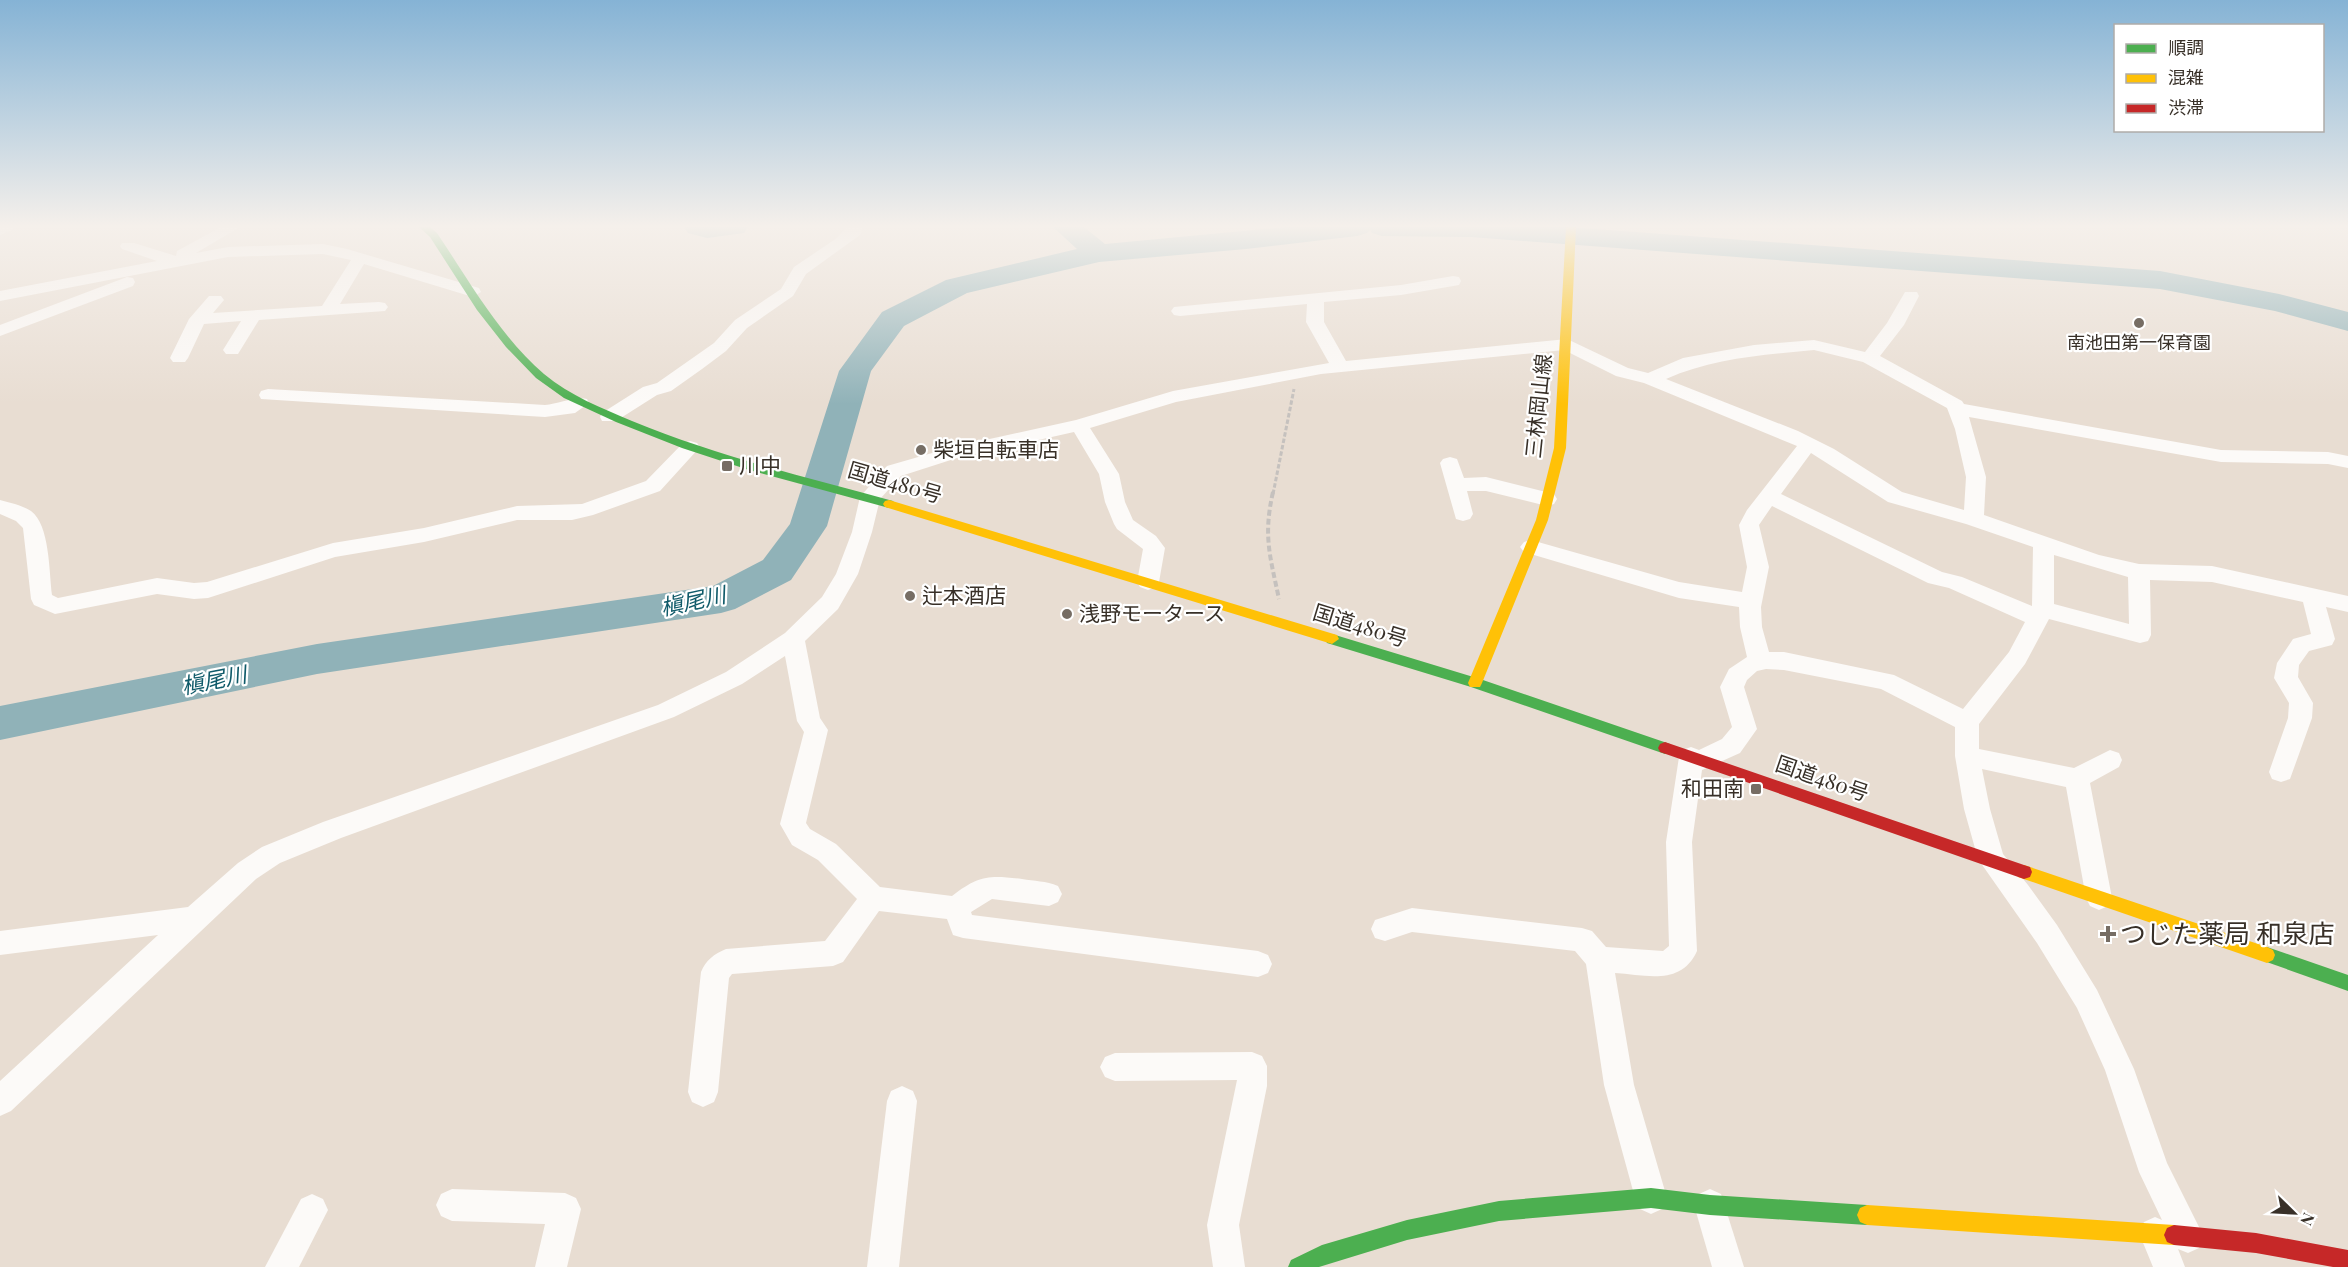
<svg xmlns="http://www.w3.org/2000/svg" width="2348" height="1267" viewBox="0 0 2348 1267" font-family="'Playfair Display','Noto Sans JP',serif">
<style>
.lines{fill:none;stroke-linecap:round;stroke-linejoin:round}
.river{fill:#90b2b8;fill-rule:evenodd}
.path-far1{stroke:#c5c1be;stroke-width:3;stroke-dasharray:4.5 2;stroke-linecap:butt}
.path{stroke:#c5c1be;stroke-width:4;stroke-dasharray:6 3;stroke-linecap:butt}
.street{fill:#fcfaf8;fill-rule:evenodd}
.fast{fill:#4caf50;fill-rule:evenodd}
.slow{fill:#ffc107;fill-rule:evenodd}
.jam{fill:#c62828;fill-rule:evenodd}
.poi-dot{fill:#766d64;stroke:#fff;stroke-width:2}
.labels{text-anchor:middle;stroke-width:4.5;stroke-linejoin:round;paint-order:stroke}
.far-poi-label{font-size:18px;fill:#383028;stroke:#fff}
.street-label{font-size:21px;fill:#383028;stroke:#fff}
.poi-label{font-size:21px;fill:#383028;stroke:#fff;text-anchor:start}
.water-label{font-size:22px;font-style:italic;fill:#0f5a69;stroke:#fff}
.near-poi-label{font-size:26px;fill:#383028;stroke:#fff;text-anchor:start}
</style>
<rect width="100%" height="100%" fill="#e8ddd2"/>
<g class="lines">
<g class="river">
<path d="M684,227h64l-4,6 -37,5 -19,-5z"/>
<path d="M1053,227h31l21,17 180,-17h284l591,44 119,23 69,18v19l-73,-20 -115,-22 -689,-52 -89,-1 -10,-3 -2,-3 -3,3 -10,3 -111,13 -147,13 -132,31 -63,33 -33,45 -44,155 -36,54 -56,29 -14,4 -404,61 -317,66v-34l317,-62 396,-58 50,-26 27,-36 49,-153 43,-59 64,-32 131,-31z"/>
</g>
<path class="path-far1" d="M1273,494l21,-105"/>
<path class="path" d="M1273,492c-10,44 -3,64 6,107"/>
<g class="street">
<path d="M0,227h14l-2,3 -12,5z"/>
<path d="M221,227h19l-44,26 32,-6 95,-3 24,5 132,39 2,4 -8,5 -109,-33 -24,40 39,-2 6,1 3,4 -3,4 -126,9 -21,34h-12l-3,-4 18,-29 -37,3 -16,34 -3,4h-12l-3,-4 19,-39 20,-23h12l3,4 -11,13 109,-7 29,-46 -28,-6 -95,3 -228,44v-10l157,-30 -35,-12 -2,-3 2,-3h12l42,13 1,-5z"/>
<path d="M847,227h16l-3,8 -54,39 -13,22 -46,32 -21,23 -24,18 -31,22 -14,4 -41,26h-14l-2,-4 2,-4 41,-26 14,-4 57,-40 21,-23 46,-31 13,-22 43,-29z"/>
<path d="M1453,276l6,1 2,4 -2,4 -58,10 -77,7v20l22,39 221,-22 61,29 20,5 35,-15 71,-13 60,-5 51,12 22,-29 18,-31h12l2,4 -15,29 -24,31 82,45 2,3 257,46 107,2 20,4v12l-20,-4 -107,-2 -252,-45 17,60 -2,38 115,40 40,9 73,2 136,30v16l-22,-5 9,32 -3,6 -23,6 -10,14 -1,12 15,26 -1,15 -22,61 -9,3 -9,-3 -3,-7 19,-54 1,-15 -15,-25 3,-15 16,-24 18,-5 -8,-32 -91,-20 -62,-2 1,55 -3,6 -8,2 -91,-24 -24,45 -46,60v25l95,19 36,-18 9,3 3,7 -3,7 -29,16 22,115 -4,8 -9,4 -9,-4 -4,-8 -20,-111 -84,-18 8,40 13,45 25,31 29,40 40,65 37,79 33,94 37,74 -5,11 -11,5 -10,-4 7,18h-32l-14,-34 5,-11 11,-5 7,3 -23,-48 -34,-102 -28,-62 -40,-65 -59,-84 -14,-50 -9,-53v-29l-74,-38 -97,-19 -18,-1 -9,2 -10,9 -3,7 13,42 -17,24 -38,17 -10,72 5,109c-16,35 -50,24 -82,22l19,112 33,113 -5,11 -11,5 -11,-5 -5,-11 -31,-113 -18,-121 -11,-13 -163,-19 -27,9 -10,-3 -4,-9 4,-9 37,-12 170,20 10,3 14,16 57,4 6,-5 -3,-104 13,-85 3,-7 9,-3 8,3 23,-11 10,-12 -12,-40 9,-18 18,-12 -7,-30 -1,-20 -60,-9 -155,-46 -4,-5 4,-5 7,-2 148,42 63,10 5,-25 -8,-42 8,-15 50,-64 -153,-63 -28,-7 -52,-26 -243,24 -145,28 -86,26 29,46 6,28 8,18 23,16 9,12 -6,34 -3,5 -8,3 -8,-3 -3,-5 6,-33 -26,-20 -3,-5 -9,-22 -6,-28 -25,-42 -117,26 -56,18 -21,23 -8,33 -14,42 -20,35 -33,32 15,77 8,12 -22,93 4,6 26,15 44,43 72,9c27,-21 37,-21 70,-17 12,2 24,2 36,7l4,8 -4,8 -9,4 -57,-7 -21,13 1,3 286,36 10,4 4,9 -4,9 -10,4 -295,-39 -10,-3 -6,-16 -68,-8 -36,51 -10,4 -101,8 -3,4 -11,114 -4,10 -11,5 -11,-5 -4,-10 13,-120c5,-12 13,-18 25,-23l99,-8 32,-42 -39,-39 -26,-15 -12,-21 24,-92 -7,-11 -12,-65 -43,28 -68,33 -333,121 -61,25 -24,16 -245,232 -11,5v-35l158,-146 -158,20v-24l188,-24 50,-44 24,-16 61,-25 335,-117 68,-33 59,-39 37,-36 14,-23 16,-42 8,-35 27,-31 66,-19 123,-27 97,-29 156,-28 -23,-41 1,-18 -127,12 -6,-1 -3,-4 3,-4 227,-22zM1814,350l49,12 84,46 8,21 11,48 -2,33 -62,-18 -68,-43 -36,-18 -132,-52c47,-21 97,-24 148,-29zM1811,453l77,49 78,22 67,23 -1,59 -70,-29 -20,-5 -161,-78zM1772,506l156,77 21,5 76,34 -16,30 -46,57 -69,-34 -110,-23h-15l-7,-25 -1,-20 8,-40 -10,-42zM2054,555l74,22 1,47 -75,-20z"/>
<path d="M127,277l6,1 2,4 -2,4 -133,50v-11z"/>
<path d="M268,389l277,16c13,-1 31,-9 42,-6l2,4 -14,10 -30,4 -284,-18 -2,-4 2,-4z"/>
<path d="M690,441l7,2 3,4 -40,44 -67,24 -21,5h-55l-93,22 -89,15 -127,41 -14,1 -37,-5 -102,20 -21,-9 -3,-6 -8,-71 -7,-7 -16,-7v-14c10,3 22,5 31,11 19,14 18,61 21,84l6,3 99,-20 37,5 13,-1 126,-39 91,-15 93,-22 65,-2 64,-23 37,-38z"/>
<path d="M1450,457l7,2 7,19 22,-1 68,17 3,5 -3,5 -7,2 -61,-15h-19l6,23 -3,5 -7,2 -7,-2 -16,-56 3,-4z"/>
<path d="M1252,1052l10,4 5,10v20l-28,139 6,42h-32l-6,-42 30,-145 -122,1 -10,-4 -5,-10 5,-10 10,-4z"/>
<path d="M902,1086l11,5 4,10 -18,166h-32l20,-166 4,-10z"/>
<path d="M452,1189l113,4 11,5 5,11 -14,58h-32l10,-43 -93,-3 -11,-5 -5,-11 5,-11z"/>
<path d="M1710,1189l11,5 23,73h-32l-18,-62 5,-11z"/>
<path d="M312,1194l11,5 5,11 -29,57h-34l36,-68z"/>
</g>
<g class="fast">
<path d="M419,227h11l7,6c33,49 62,102 107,141 26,22 58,34 88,47 85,35 173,56 261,80l2,3 -6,4 -140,-38 -67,-22 -66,-26 -52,-24 -28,-20 -30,-31 -29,-37 -47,-73z"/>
<path d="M1332,634l148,45 190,65 2,4 -2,4 -5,2 -194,-67 -144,-44 -2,-4z"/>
<path d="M2267,947l81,28v16l-87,-31 -2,-5 2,-5z"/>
<path d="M1651,1188l59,7 157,10 7,3 3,7 -3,7 -7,3 -157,-10 -59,-7 -152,13 -92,19 -88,27h-31l3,-7 31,-15 85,-25 92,-19z"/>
</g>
<g class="slow">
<path d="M1566,227h10l-10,221 -18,72 -66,163 -2,4h-10l-2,-4 68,-163 18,-72z"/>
<path d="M889,500l448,135 2,4 -7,5 -447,-137 -2,-3 2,-3z"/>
<path d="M2024,865l243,82 6,3 2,5 -2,5 -6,3 -249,-86 -2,-5 2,-5z"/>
<path d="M1867,1205l307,20 7,3 3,7 -3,7 -7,3 -307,-20 -7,-3 -3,-7 3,-7z"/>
</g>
<g class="jam">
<path d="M1665,742l359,123 6,2 2,5 -2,5 -6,2 -364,-127 -2,-4 2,-4z"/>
<path d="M2174,1225l82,8 92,17v17h-15l-77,-14 -82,-8 -7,-3 -3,-7 3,-7z"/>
</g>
</g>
<linearGradient id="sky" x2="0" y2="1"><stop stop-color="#85b3d5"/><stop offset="0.56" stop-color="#f5f0eb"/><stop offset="1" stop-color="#f5f0eb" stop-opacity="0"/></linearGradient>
<rect width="2348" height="404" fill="url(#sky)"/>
<g class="poi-dot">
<circle cx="2139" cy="323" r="6"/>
<circle cx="921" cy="450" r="6"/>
<rect x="721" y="460" width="12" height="12" rx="3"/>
<circle cx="910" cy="596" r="6"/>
<circle cx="1067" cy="614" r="6"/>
<rect x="1750" y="783" width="12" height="12" rx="3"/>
<path d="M2105 925h6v6h6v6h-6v6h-6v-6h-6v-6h6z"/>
</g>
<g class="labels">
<g class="far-poi-label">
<text x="2139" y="349">南池田第一保育園</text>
</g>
<g class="street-label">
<text transform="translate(1539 406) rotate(-84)" y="7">三林岡山線</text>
<text transform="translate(895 483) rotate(16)" y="7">国道480号</text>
<text transform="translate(1360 626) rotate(17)" y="7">国道480号</text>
<text transform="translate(1822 779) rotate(19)" y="7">国道480号</text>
</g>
<g class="poi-label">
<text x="933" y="457">柴垣自転車店</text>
<text x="739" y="473">川中</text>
<text x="922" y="603">辻本酒店</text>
<text x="1079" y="621">浅野モータース</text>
<text x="1744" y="796" text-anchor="end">和田南</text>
</g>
<g class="water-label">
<text transform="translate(693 601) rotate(-12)" y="8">槇尾川</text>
<text transform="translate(214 680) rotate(-11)" y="8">槇尾川</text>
</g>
<g class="near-poi-label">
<text x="2120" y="943">つじた薬局 和泉店</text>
</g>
</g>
<rect x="2114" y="24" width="210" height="108" fill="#ffffff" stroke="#afaca9" stroke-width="1.5"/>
<rect x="2126" y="44" width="30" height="9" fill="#4caf50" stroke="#afaca9" stroke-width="1.5"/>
<text x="2168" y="54" font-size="18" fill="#383028">順調</text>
<rect x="2126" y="74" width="30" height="9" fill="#ffc107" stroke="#afaca9" stroke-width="1.5"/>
<text x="2168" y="84" font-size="18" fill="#383028">混雑</text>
<rect x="2126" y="104" width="30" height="9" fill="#c62828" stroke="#afaca9" stroke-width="1.5"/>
<text x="2168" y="114" font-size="18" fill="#383028">渋滞</text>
<g transform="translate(2294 1213) rotate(114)" stroke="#ffffff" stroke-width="4.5" paint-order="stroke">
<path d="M0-4.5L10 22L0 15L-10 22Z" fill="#383028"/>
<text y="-9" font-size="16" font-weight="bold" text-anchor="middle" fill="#383028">N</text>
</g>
</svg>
